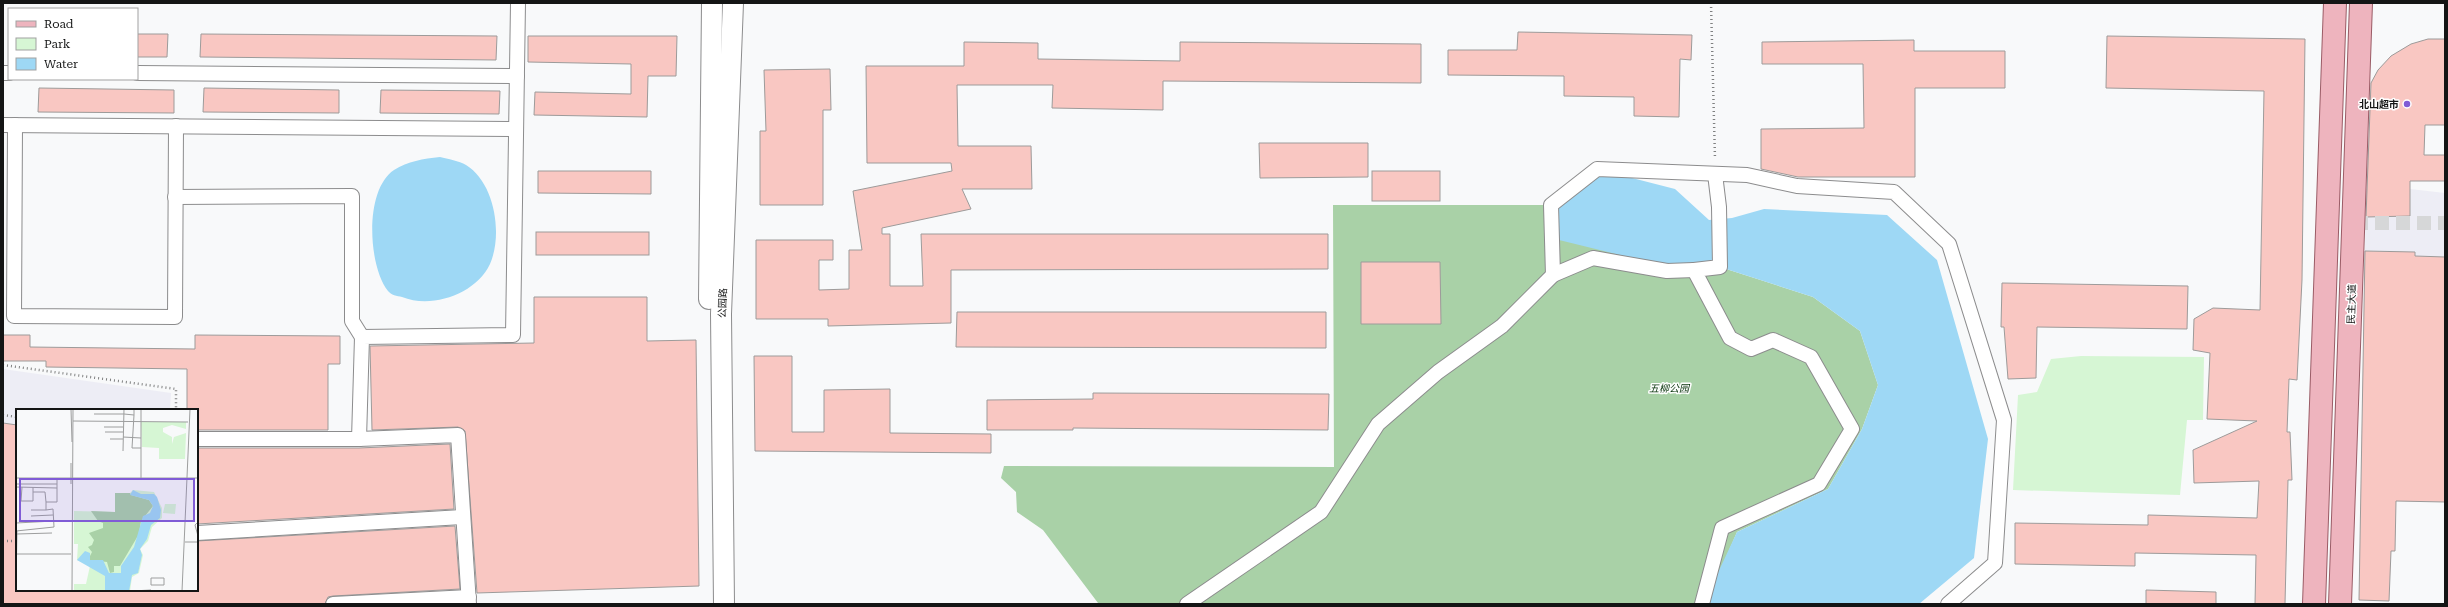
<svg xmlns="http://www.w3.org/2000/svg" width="2448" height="607" viewBox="0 0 2448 607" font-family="'Roboto Serif','Noto Sans SC',serif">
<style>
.built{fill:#ededf5}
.green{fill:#d6f6d4}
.forest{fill:#a9d1a7}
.water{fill:#9ed8f5}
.building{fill:#f9c7c2;stroke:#9d9b9a}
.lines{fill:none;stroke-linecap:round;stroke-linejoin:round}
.street-tunnel{stroke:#d6d7d8;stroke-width:14;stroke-dasharray:14 7;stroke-linecap:butt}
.street-casing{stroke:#8c8c8d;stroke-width:16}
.secondary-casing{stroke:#8c8c8d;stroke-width:22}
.primary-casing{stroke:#9a5c66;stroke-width:24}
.path{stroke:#7f8080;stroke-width:2.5;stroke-dasharray:1 3;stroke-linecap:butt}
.street{stroke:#fff;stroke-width:14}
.secondary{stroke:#fff;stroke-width:20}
.primary{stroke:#eeb4be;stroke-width:22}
.poi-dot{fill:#805cd6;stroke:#fff;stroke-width:1.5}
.labels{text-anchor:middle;stroke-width:3;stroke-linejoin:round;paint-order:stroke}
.poi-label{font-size:10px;font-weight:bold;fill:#141515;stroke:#fff;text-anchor:end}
.street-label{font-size:10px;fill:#141515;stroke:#fff}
.park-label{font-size:10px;font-style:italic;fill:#07330a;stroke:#fff}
.inset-road{fill:none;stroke:#9d9e9e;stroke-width:1}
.view{fill:#805cd6;fill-opacity:0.15;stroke:#805cd6;stroke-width:2}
.inset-edge{fill:none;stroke:#141515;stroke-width:2}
</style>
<rect width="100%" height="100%" fill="#f8f9fa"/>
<g class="built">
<path d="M2366,189h44l35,4v278l-34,-1 4,-218 -50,-1z"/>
<path d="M3,369l168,24 -1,17h-153v180l-14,14z"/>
</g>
<path class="green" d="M2081,356l123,1 -1,63h-16l-7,75 -167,-5 5,-95 19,-3 14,-33z"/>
<path class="forest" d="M1333,205h218l169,62 93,30 47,34 18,54 -16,44 -34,60 -91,43 -31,72 -608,-1 -55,-73 -26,-18 -1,-20 -15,-14 3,-12 330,1z"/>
<g class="water">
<path d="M440,157c8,2 19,4 26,8 29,18 37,69 24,99 -14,30 -58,45 -88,33 -5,-1 -11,-2 -14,-6 -20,-25 -24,-101 6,-121 14,-9 29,-11 46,-13z"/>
<path d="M1597,169l78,20 34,31 23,-2 32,-9 123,6 50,45 51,179 -14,119 -55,46h-213l2,-10 29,-62 91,-43 34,-60 16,-44 -18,-54 -47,-34 -93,-30 -35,4 -130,-32 -4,-34z"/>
</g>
<g class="building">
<path d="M1518,32l174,3 -1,25 -11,-1 -1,58 -45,-1v-19l-70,-1v-20l-116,-1v-25h69z"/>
<path d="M137,34h31l-1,23h-30z"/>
<path d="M201,34l296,2 -1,24 -296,-3z"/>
<path d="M528,36h149l-1,40h-28l-1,41 -113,-2 1,-23 96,2v-30l-103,-2z"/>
<path d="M2107,36l198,3 -3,241 -5,100 -8,-1 -2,53h3l2,48h-4l-3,124h-30l1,-49 -121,-2v13l-120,-2v-41l133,2v-10l109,3 2,-37 -65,2 -1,-33 64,-29 -50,-2 3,-66 -17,-3 1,-31 19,-11 47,2 4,-219 -158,-3z"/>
<path d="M2428,39h17v86h-20l-1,30h21v26h-35v35l-44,1 5,-134 7,-13 13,-14 20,-12z"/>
<path d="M1914,40v11h91v37h-90v89h-117l-37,-8v-40l103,-1 -1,-64h-101v-22z"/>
<path d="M964,42l74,1v16l142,2v-19l241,2v39l-258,-2v29l-111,-2 1,-23h-96l1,61h73l1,43h-70l9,20 -89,19v6h8v52h33l-2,-52h407v35l-377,1v53l-123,3v-7h-72v-79h77v20h-14v30l30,-1v-39h13l-9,-59 99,-20 -1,-8h-84l-1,-97h98z"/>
<path d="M830,69l1,41h-8v95h-63v-74h6l-2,-61z"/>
<path d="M39,88l135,2v23l-136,-1z"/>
<path d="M204,88l135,2v23l-136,-1z"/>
<path d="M381,90l119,1 -1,23 -119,-1z"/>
<path d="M1259,143h109v34l-108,1z"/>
<path d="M538,171h113v23l-113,-1z"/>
<rect x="1372" y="171" width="68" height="30"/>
<rect x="536" y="232" width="113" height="23"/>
<path d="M2365,251l50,1v4l30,1v245l-49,-1 -1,50h-4l-2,50 -30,-1z"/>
<path d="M1361,262h79l1,62h-80z"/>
<path d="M2002,283l186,3 -1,43 -150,-2 -1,51 -28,1 -4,-52h-3z"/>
<path d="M534,297h113v44l49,-1 3,246 -222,7 -12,-162 -7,-4 -86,3 -2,-84 164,-3z"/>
<path d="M957,312h369v36l-370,-1z"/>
<path d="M3,335h27v12l165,2v-14l145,1v28h-12v66h-131v-20h-10v-41l-141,-2v-6h-43z"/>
<path d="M754,356h38v76h32v-42l66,-1v44l101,1v19l-236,-2z"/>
<path d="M1093,393l236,1 -1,36 -255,-2v2h-86v-30l106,-1z"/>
<path d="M3,423l14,2v165h180v-49l258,-15 5,63 -127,7 -5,1 -3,7h-322z"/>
<path d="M450,444l4,65 -257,15v-76h162z"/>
<path d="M2146,590l70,2v12h-70z"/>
</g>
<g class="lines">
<path class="street-tunnel" d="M2354,223h91"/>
<defs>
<g id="street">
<path d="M3,73h6"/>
<path d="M137,73l380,3"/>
<path d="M3,125l513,4"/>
<path d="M15,125l-1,191 161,1 1,-191"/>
<path d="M175,197l177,-1v125l10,16"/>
<path d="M1553,275l40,-17 74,13 27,-1"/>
<path d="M197,439h162l3,-102 151,-2 5,-332"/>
<path d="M359,439l99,-4 11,169"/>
<path d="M197,533l265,-16"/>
<path d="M333,604l136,-7"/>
<path d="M1187,604l134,-92 57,-88 60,-52 64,-46 51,-51 -2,-70 46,-36 150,6 50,11 97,6 55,52 55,176 -9,143 -47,41"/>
<path d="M1702,604l20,-76 97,-44 33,-55 -41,-72 -38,-17 -22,9 -21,-11 -36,-68 26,-3 -1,-60 -4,-33"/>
</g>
<g id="secondary">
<path d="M709,299l3,-296"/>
<path d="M724,604l-3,-290 12,-311"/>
</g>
<g id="primary">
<path d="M2314,604l21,-601"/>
<path d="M2340,604l21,-601"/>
</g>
</defs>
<use href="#street" class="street-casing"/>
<use href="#secondary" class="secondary-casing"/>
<use href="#primary" class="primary-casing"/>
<g class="path">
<path d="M1711,3l4,156"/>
<path d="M3,365l173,24v21"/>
<path d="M3,415l14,2"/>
<path d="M3,541h14"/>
</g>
<use href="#street" class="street"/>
<use href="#secondary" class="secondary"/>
<use href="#primary" class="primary"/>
</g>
<circle class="poi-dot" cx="2407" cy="104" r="4"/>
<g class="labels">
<g class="poi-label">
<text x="2399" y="108">北山超市</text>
</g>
<g class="street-label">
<text transform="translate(722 303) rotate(-88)" y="4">公园路</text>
<text transform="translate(2351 304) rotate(-88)" y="4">民主大道</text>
</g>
<g class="park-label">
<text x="1669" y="392">五柳公园</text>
</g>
</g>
<g transform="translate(16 409)">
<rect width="182" height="182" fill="#f8f9fa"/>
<path d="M125,13h45v7l-14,-4 -9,3v4l9,5v7l2,-7 12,-4 -1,26h-26v-11l-17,-1zM117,81l21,2 8,16v10l-10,9 -4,14 -8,8 3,6 -4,18 -7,4 -2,14 -56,-1v-6h12l4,-18 -13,-6 1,-16h-4v-33l41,1v-19h15zM149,95h11l-1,10 -12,-1z" fill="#d6f6d4"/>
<path d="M99,84h15l1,2 18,5 4,6 -12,15 -2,13 -19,32h-6v6l-4,1 -3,-11 -17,-2v-3l-4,3 -4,-5 4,-2 4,3 2,-4 -4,-5 4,-2 2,-5 -5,-7 14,-5v-5l-5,-2 -7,-10 24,1z" fill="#a9d1a7"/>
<path d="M117,81l8,4h13l3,3 4,13 -1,8 -9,7 -4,14 -7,10 2,6 -4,18 -6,2 -3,16h-24v-15l-28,-16 8,-9 5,2v7h13l6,13h12v-7l13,-19 9,-31 7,-3 3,-7 -4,-6 -19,-5z" fill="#9ed8f5"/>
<path class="inset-road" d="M55,0l1,33M125,0v69M78,5h30M108,5l10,1v-6M118,6l-2,33h9M57,12l115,1M88,18h19M89,23h18M107,28l18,1M94,30h13M107,42l1,-42M0,69h182M0,75h41M55,75v-21M0,78l41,1M6,78l-1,14h12v-14M17,83h12l1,10M15,101h15v-8h11v-24M15,107l22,-1M182,113l-3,3 3,11M0,114l38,-2M0,122l38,-4 -1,-18 -7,1M1,125l35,-1M169,133h13M1,145h54M135,169h13v7h-13zM0,174l1,-52M56,182l1,-182M116,182l19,-1M166,182l8,-182"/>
<path class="view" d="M4,70h174v42h-174z"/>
<rect width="182" height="182" class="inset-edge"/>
</g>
<rect width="2448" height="607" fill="none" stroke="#141515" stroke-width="8"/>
<rect x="8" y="8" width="130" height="72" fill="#ffffff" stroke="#a1a1a1"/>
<rect x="16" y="21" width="20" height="6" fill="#eeb4be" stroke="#a1a1a1"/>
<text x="44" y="28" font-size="12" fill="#141515">Road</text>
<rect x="16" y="38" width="20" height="12" fill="#d6f6d4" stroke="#a1a1a1"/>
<text x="44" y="48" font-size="12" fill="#141515">Park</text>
<rect x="16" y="58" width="20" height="12" fill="#9ed8f5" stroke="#a1a1a1"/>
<text x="44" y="68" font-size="12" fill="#141515">Water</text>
</svg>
